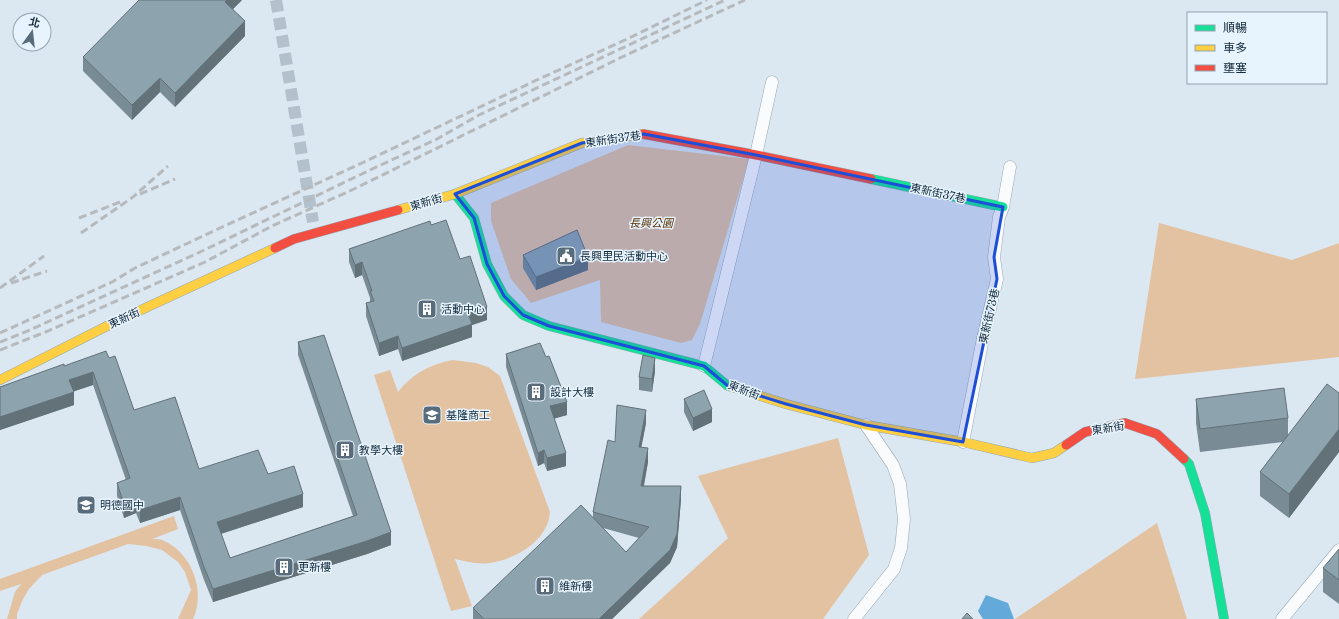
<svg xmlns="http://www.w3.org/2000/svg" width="1339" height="619" viewBox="0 0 1339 619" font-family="'Libre Baskerville','Noto Sans TC',serif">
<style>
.green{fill:#e3c2a2}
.water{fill:#63a9d9}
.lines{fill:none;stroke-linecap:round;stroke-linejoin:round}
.street-tunnel{stroke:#b3c1cd;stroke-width:12;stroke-dasharray:12 6;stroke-linecap:butt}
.street-casing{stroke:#97a8b4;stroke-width:13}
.fast-casing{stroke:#97a8b4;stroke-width:10}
.slow-casing{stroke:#97a8b4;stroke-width:10}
.jam-casing{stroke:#97a8b4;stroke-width:10}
.street{stroke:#fafbfd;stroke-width:12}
.fast{stroke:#16e098;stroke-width:9}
.slow{stroke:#ffcf43;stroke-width:9}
.jam{stroke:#f24e42;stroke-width:9}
.rail{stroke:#b6babd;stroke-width:3;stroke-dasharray:8 4;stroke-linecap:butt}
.wall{fill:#798c95;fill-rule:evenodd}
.shaded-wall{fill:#637279}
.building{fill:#8da3ad;stroke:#637279}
.marked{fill:#1d4ed8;fill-opacity:0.2;stroke:#1d4ed8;stroke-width:3;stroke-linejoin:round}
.labels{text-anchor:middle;stroke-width:3;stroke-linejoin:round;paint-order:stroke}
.street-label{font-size:11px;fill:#122a3c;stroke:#e8f4fd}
.park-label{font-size:11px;font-style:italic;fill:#593206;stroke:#e8f4fd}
.poi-label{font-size:11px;fill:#122a3c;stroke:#e8f4fd;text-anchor:start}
</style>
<rect width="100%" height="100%" fill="#dbe7f1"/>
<g class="green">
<path d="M628,145l121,14 -49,165 -8,16 -11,3 -80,-21 -1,-42 -69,23 -20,-24 -20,-58v-18z"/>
<path d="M1159,223l133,37 47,-17v114l-204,22z"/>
<path d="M453,360l23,3 12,4 12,9 50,136c-1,4 -1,9 -3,13 -9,21 -35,35 -58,38 -11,2 -23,-2 -34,-4l17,47 -21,5 -77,-236 16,-5 8,22c14,-18 32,-28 55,-32z"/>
<path d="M838,438l31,117 -46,64h-184l89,-81 -30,-62z"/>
<path d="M174,516l4,13 -26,10c4,0 9,0 12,2 28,12 42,51 29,78h-15l13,-29 -6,-18 -7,-10 -16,-12 -16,-4 -18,-2 -86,31 -13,14 -6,10 -6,15v5h-10l8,-27 6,-8 -21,7v-12z"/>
<path d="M1157,523l30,96h-172z"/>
</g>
<path class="water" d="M986,595l22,8 6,16h-31l-5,-8z"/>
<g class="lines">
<path class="street-tunnel" d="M276,0l37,222"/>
<defs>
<g id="street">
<path d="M704,366l52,-211 16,-73"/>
<path d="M963,442l20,-104 14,-59 -3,-22 5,-40 4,-10 7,-40"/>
<path d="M854,619l40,-50 7,-21 3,-29 -4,-35 -7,-19 -27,-40"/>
<path d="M1282,619l57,-69"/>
</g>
<g id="fast">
<path d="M871,179l132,28"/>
<path d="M455,194l19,24 13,46 17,32 19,19 26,11 155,40 24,20 4,1"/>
<path d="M1184,459l5,5 16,49 19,106"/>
</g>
<g id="slow">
<path d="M398,210l57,-16 127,-51 61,-9"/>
<path d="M0,380l115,-58 160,-74"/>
<path d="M732,387l54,17 80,21 97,17 69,16 22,-5 12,-8"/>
</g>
<g id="jam">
<path d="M643,134l113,21 115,24"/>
<path d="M275,248l19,-9 104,-29"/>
<path d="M1066,445l19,-13 40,-9 32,11 27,25"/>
</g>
</defs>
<use href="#street" class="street-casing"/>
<use href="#fast" class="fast-casing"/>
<use href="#slow" class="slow-casing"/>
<use href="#jam" class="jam-casing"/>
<use href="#street" class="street"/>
<use href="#fast" class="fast"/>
<use href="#slow" class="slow"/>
<use href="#jam" class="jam"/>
<g class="rail">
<path d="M140,194l35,-15"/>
<path d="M79,218l41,-16"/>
<path d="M81,233l52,-36 35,-31"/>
<path d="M11,283l36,-12"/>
<path d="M0,288l44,-32"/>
<path d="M0,333l112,-51 23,-14 85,-40 142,-65 177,-84 86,-39 82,-40"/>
<path d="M0,342l30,-12 168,-77 172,-83 67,-31 42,-24 246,-115"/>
<path d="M0,350l48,-19 157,-69 67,-36 82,-37 268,-132 123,-57"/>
</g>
</g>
<g class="wall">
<path d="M242,0l-9,9 12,27 -70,71 -15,-15 -28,28 -49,-49v-14z"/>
<path d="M431,225l29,34 27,61 -15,5v12l-70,24 -4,-12 -19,7 -13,-40v-13l4,-1v-4l-8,-23 -7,3 -6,-16v-13z"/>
<path d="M523,255l65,15 -52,20 -13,-22z"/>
<path d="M298,342l93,203 -24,9 -154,48 -9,-22 -24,-70 -40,13 -4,-10 -12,5 -7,-22v-13l9,-3 -33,-95 -19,6v14l-74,25v-43l64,-21 45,-8 25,52 65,59 69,5 35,33 -82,27 9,24 123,-42 -55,-161z"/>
<path d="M506,354l61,61 -13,3 12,48 -19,5 -3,-8 -6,3 -32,-99z"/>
<path d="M655,371l-3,21 -13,-2v-13z"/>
<path d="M1339,393v59l-50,66 -29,-22v-24l23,-30 -83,10 -4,-29v-24l92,19v17z"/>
<path d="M684,399l28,23 -19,9 -9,-19z"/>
<path d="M646,423l-5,24 7,15 -4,24 37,13 -4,48 -7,16 -58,56h-139v-11l120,-91v-5l22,-70zM603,528l36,10 -13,14z"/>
<path d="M1339,549v55l-16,-12v-24z"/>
</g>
<g class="shaded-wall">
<path d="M227,0h15l-17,17v-15z"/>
<path d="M245,21v15l-70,71v-14z"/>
<path d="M160,78v14l-28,28v-15z"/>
<path d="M588,257v13l-52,20v-13z"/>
<path d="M362,262v13l-7,3v-13z"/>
<path d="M487,307v13l-15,5v12l-70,24v-13l66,-35z"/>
<path d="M398,336v13l-19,7v-13z"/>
<path d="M655,358v13l-3,21v-13z"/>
<path d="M93,372v13l-24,8v-13z"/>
<path d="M74,392v13l-74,25v-13z"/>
<path d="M567,402v13l-17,5v-14z"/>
<path d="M712,409v13l-19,9v-13z"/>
<path d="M646,410v13l-7,37v-13z"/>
<path d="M1339,429v23l-50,66v-24z"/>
<path d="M648,448v14l-7,37v-13z"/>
<path d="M544,450v13l-6,3v-13z"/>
<path d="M566,453v13l-19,5v-13z"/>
<path d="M681,486v13l-4,48 -7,16 -58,56h-13z"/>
<path d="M303,494v13l-86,28v-13z"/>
<path d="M180,497v13l-40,13v-13z"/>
<path d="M136,500v13l-12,5v-14z"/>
<path d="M391,532v13l-24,9 -154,48v-13z"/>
</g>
<g class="building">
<path d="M139,0h88l-2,2 20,19 -70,72 -15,-15 -28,27 -49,-48z"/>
<path d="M446,220l14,39 10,-3 17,51 -19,6 4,11 -70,24 -4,-12 -19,7 -13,-40 8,-2 -4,-10h2l-10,-29 -7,3 -6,-16 81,-28 1,4z"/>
<path d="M577,230l11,27 -52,20 -13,-22z"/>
<path d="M324,335l67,197 -24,9 -154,48 -9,-22 -24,-70 -40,13 -4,-10 -12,4 -7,-21 13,-5 -37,-106 -24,8 5,12 -74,25v-30l64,-23v2l42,-15 3,7 6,-2 19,54 41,-13 24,72 59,-19 10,24 26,-8 9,28 -86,28 13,36 127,-43 -59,-173z"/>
<path d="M540,343l6,14 3,-1 18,46 -17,4 16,47 -19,5 -3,-8 -6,3 -32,-99z"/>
<path d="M643,355l12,3 -3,21 -13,-2z"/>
<path d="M1327,384l12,9v36l-50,65 -29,-22z"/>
<path d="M1284,388l4,30 -88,11 -4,-30z"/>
<path d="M704,390l8,19 -19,9 -9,-19z"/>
<path d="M617,405l29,5 -7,37 9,1 -7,38h40l-4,48 -7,16 -71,69h-115l-11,-11 108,-103 45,47 23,-25 -56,-15 15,-72 7,2z"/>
<path d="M1339,549v31l-16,-12z"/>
<path d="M967,613l6,6h-11z"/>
</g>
<path class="marked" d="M644,134l112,21 247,52 -9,50 3,22 -34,163 -97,-17 -80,-21 -58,-18 -24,-20 -155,-40 -26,-11 -19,-19 -17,-32 -13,-46 -19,-24 127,-51z"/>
<defs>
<symbol id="civic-square" viewBox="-11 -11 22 22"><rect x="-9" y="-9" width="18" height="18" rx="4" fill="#586c7b" stroke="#e8f4fd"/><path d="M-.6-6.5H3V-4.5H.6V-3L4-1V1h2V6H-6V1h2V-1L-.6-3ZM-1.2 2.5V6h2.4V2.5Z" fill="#fff"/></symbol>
<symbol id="building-square" viewBox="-11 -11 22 22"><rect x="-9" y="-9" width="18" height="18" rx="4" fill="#586c7b" stroke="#e8f4fd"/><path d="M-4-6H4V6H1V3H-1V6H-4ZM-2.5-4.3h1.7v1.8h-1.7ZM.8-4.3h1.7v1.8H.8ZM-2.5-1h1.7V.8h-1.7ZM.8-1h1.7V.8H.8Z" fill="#fff"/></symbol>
<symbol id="school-square" viewBox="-11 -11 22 22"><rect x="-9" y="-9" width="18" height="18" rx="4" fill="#586c7b" stroke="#e8f4fd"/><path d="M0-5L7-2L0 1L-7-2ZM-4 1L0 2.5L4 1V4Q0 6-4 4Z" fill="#fff"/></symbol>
</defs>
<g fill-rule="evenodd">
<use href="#civic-square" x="555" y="245" width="22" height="22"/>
<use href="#building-square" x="416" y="298" width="22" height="22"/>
<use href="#building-square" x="525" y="381" width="22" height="22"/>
<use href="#school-square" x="421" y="404" width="22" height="22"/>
<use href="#building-square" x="334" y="439" width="22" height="22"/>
<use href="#school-square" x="75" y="494" width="22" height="22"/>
<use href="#building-square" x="273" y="556" width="22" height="22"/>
<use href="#building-square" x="534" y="575" width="22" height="22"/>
</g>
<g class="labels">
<g class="street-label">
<text transform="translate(613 139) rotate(-8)" y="4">東新街37巷</text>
<text transform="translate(938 193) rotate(12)" y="4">東新街37巷</text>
<text transform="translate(426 202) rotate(-16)" y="4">東新街</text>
<text transform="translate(989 316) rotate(-77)" y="4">東新街73巷</text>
<text transform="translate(124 318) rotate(-25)" y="4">東新街</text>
<text transform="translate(744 390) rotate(20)" y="4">東新街</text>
<text transform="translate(1108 428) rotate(-9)" y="4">東新街</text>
</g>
<g class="park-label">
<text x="651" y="227">長興公園</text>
</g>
<g class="poi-label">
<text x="580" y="260">長興里民活動中心</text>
<text x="441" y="313">活動中心</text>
<text x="550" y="396">設計大樓</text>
<text x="446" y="419">基隆商工</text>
<text x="359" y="454">教學大樓</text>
<text x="100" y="509">明德國中</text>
<text x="298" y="571">更新樓</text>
<text x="559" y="590">維新樓</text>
</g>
</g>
<rect x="1187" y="12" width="140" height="72" fill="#e8f4fd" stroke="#92a3b0"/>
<rect x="1195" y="25" width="20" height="6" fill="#16e098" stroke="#92a3b0"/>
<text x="1223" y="32" font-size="12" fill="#122a3c">順暢</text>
<rect x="1195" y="45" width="20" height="6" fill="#ffcf43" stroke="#92a3b0"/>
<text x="1223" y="52" font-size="12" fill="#122a3c">車多</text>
<rect x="1195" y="65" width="20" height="6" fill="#f24e42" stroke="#92a3b0"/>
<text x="1223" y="72" font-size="12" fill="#122a3c">壅塞</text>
<g transform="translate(32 32) rotate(15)"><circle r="19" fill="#e8f4fd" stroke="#92a3b0"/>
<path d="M0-3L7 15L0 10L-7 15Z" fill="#586c7b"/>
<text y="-6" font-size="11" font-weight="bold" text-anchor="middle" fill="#122a3c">北</text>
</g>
</svg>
